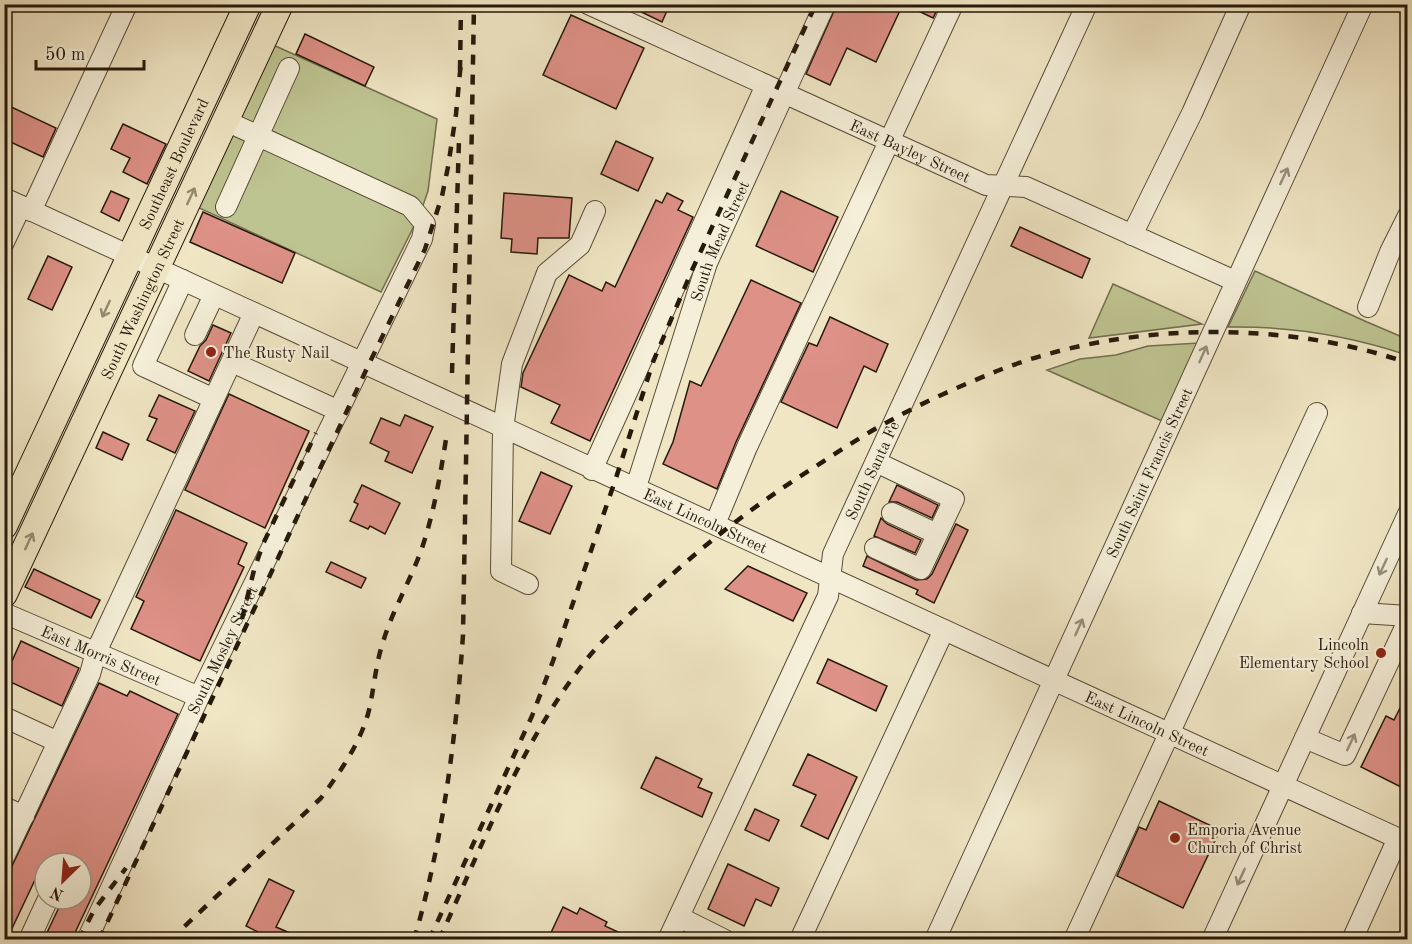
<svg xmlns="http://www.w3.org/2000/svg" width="1412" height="944" viewBox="0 0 1412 944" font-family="'Old Standard TT',serif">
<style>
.green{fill:#bec491;stroke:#726e4e;stroke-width:1.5}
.building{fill:#de9187;stroke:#26190a;stroke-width:1.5}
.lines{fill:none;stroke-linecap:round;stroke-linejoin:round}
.minor-casing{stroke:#584c38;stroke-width:22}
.major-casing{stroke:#26190a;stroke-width:28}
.minor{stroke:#f5efd9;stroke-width:20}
.major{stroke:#f0e6c4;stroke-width:26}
.rail{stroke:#26190a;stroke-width:4.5;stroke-dasharray:10 10;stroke-linecap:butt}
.oneway{stroke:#988f7c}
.oneway2{stroke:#958a70}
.poi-dot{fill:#8f2418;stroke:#f5efd9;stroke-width:2}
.labels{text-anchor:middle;stroke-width:4.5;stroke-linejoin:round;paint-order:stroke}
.street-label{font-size:16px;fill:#26190a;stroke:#f5efd9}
.poi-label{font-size:16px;fill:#26190a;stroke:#f5efd9;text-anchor:start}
</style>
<rect width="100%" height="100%" fill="#f0e6c4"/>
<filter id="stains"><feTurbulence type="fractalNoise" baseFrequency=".00333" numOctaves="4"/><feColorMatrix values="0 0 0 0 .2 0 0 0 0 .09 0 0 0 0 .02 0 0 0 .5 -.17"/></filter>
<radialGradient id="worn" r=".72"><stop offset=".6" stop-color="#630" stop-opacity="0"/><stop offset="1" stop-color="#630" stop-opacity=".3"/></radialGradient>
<g class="green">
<path d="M271,44l166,75 -9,72 -8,23 -39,78 -186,-86z"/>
<path d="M1255,271l112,51 40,17v16c-57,-19 -118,-29 -179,-28z"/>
<path d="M1113,284l89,40 -113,14z"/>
<path d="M1199,343l-37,78 -115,-51 33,-11 36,-4 32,-9z"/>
</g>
<g class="building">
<path d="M625,4h45l-8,18z"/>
<path d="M837,4h66l-27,58 -29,-14 -17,37 -24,-11z"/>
<path d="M904,4h36l-7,14z"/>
<path d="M571,15l73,33 -28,61 -73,-34z"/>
<path d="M305,34l69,33 -9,19 -69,-32z"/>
<path d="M7,105l49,23 -13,29 -39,-18v-28z"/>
<path d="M123,124l43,20 -19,40 -24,-12 7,-14 -19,-9z"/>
<path d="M616,141l37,17 -15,33 -37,-17z"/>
<path d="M111,191l18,8 -10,22 -18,-9z"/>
<path d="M781,191l57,26 -25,55 -57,-26z"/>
<path d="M504,193l68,5 -3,40h-31l-1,16 -26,-2 1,-13 -11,-1z"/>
<path d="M667,193l16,8 -5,9 15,7 -103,224 -39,-18 9,-18 -39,-18 2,-14 46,-98 33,16 4,-9 9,5 41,-87 6,3z"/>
<path d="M203,212l92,41 -13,30 -92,-41z"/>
<path d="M1020,227l70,32 -8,19 -71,-32z"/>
<path d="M48,256l24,11 -20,43 -24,-11z"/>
<path d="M751,280l50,23 -65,139 -19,47 -54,-25 10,-22 17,-61 11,5z"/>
<path d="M830,317l58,27 -12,28 -12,-6 -27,62 -56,-26 28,-59 8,3z"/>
<path d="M213,325l18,8 -22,48 -21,-10 12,-25 6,-6z"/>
<path d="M229,394l80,37 -44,97 -80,-38z"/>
<path d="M159,395l36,16 -20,42 -28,-13 10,-21 -8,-3z"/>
<path d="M405,415l28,12 -21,46 -27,-12 4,-9 -19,-9 11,-25 19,8z"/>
<path d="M103,432l26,12 -7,16 -26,-12z"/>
<path d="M541,472l31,14 -22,48 -31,-13z"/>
<path d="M362,485l38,18 -15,31 -15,-8 -2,3 -18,-8 8,-17 -4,-2z"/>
<path d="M897,485l41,20 -6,13 -35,-16h-8z"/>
<path d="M176,510l71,33 -9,21 6,3 -44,94 -69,-32 13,-28 -8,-4z"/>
<path d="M881,518l6,6 34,16 -6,13 -41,-17z"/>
<path d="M956,524l12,6 -34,73 -18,-9 2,-4 -55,-24 4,-10 49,24 11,-1 5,-5z"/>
<path d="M331,562l35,16 -5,10 -35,-16z"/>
<path d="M748,566l59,27 -14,28 -68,-32z"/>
<path d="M34,569l66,31 -9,18 -66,-31z"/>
<path d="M21,641l58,27 -17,38 -58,-27z"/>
<path d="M828,659l59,27 -11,25 -59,-28z"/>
<path d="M99,683l28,13 3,-5 48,23 -106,225h-28l19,-40h18v-36h-38l-36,76h-3v-56z"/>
<path d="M1407,694v96l-46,-23 25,-51 8,4z"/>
<path d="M808,754l49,23 -29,62 -27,-13 15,-31 -23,-10z"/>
<path d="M656,757l46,22 -4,8 14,6 -10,24 -61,-29z"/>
<path d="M1159,801l61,29 -37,78 -66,-32 22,-49 7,3z"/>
<path d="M755,809l24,11 -10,21 -24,-11z"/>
<path d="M728,864l51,24 -8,18 -15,-7 -12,27 -36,-17z"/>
<path d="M269,879l25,12 -18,36 28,12h-32l-26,-13z"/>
<path d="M563,907l14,7 3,-6 27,14 -2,4 28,13h-85z"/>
</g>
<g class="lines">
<defs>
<g id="minor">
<path id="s1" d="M588,4l398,181 40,2 209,94"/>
<path id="s2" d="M4,198l1404,645"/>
<path d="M226,207l63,-139"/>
<path d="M31,211l96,-207"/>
<path d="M1132,235l60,-122 49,-109"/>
<path d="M4,242l17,-36"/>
<path d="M183,280l-40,86 71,33"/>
<path d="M1368,307l22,-55 18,-36"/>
<path d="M195,335l19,-40"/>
<path d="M232,362l107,49"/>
<path d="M592,470l174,-385"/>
<path id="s3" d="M636,487l71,-224 118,-259"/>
<path d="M892,513l45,21"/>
<path d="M715,524l32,-77 206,-443"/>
<path d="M875,548l46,21 33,-70 -78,-37"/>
<path d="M528,584l-27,-13 2,-142 9,-65 35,-91 33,-28 15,-34"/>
<path id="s4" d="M4,613l195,84"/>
<path d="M1362,613l46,3"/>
<path d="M4,717l54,25"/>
<path d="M1305,738l40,17 63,-134"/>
<path d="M4,807l20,9"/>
<path d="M4,857l86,-183 6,-22 158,-339"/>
<path d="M679,917l46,23"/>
<path d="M29,940l19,-41"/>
<path id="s5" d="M87,940l112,-243 223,-458 3,-15 -15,-18 -184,-85"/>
<path id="s6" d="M668,940l160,-344 5,-42 254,-550"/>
<path d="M800,940l144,-310"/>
<path id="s7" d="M935,940l428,-936"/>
<path d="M1074,940l243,-527"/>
<path d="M1212,940l196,-426"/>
<path d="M1352,940l46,-102"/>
</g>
<g id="major">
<path id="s8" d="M4,526l244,-522"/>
<path id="s9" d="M4,594l276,-590"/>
</g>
</defs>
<use href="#minor" class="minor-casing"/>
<use href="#major" class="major-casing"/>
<use href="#minor" class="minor"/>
<use href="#major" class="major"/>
<g class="rail">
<path d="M460,70l1,-66"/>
<path d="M452,373l7,-234"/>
<path d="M242,619l12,-49 9,-26 53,-111"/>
<path d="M79,940l15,-30 32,-42"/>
<path d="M99,940l269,-574 57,-117 17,-53 6,-29 8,-53 5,-52"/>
<path d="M170,940l151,-142c19,-26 38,-53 47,-84 6,-23 7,-48 15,-72 10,-33 29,-64 40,-97 12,-37 18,-74 24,-112"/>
<path d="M414,940c29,-100 42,-202 49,-305l11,-631"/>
<path d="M429,940l103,-224 21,-55 63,-183 37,-116 40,-94 123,-264"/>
<path d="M439,940c44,-96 85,-205 152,-286 19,-22 41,-42 62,-62 50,-47 99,-85 157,-122 28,-18 56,-37 85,-52 31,-17 70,-34 102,-47 124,-49 285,-52 411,-8"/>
</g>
</g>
<defs><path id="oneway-shaft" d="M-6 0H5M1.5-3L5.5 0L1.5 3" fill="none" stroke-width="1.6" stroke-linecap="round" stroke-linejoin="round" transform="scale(1.5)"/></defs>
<g class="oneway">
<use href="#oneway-shaft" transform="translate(1284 176) rotate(-65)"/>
<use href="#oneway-shaft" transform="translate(1203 354) rotate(-66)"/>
<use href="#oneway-shaft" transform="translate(1383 567) rotate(115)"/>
<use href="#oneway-shaft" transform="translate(1079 627) rotate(-66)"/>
<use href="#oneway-shaft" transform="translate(1351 742) rotate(-65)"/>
<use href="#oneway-shaft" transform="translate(1241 877) rotate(115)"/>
</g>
<g class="oneway2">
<use href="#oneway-shaft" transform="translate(191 196) rotate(-65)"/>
<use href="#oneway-shaft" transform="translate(106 309) rotate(115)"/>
<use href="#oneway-shaft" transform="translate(29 541) rotate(-65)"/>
</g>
<g class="poi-dot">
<circle cx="211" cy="352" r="6"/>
<circle cx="1381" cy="653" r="6"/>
<circle cx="1175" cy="838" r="6"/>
</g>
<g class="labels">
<g class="street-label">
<text dy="6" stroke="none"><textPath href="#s1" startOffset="354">East Bayley Street</textPath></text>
<text dy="6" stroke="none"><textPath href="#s8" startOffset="400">Southeast Boulevard</textPath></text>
<text dy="6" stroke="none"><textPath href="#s3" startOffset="260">South Mead Street</textPath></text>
<text dy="6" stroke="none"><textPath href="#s9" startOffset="326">South Washington Street</textPath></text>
<text dy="6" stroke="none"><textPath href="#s6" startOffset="514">South Santa Fe</textPath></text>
<text dy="6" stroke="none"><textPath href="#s7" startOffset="514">South Saint Francis Street</textPath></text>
<text dy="6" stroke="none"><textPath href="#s2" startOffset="772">East Lincoln Street</textPath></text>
<text dy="6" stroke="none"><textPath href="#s5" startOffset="320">South Mosley Street</textPath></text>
<text dy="6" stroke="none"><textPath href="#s4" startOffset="106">East Morris Street</textPath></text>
<text dy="6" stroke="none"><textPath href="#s2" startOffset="1258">East Lincoln Street</textPath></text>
</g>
<g class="poi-label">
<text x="223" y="358">The Rusty Nail</text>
<text x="1369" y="650" text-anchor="end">Lincoln<tspan x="1369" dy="18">Elementary School</tspan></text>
<text x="1187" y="835">Emporia Avenue<tspan x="1187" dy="18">Church of Christ</tspan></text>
</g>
</g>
<rect width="1412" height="944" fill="none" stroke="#f0e6c4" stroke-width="24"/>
<rect x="6" y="6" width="1400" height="932" fill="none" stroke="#26190a" stroke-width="3"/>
<rect x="12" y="12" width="1388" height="920" fill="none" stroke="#26190a" stroke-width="1.5"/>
<g transform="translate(63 881) rotate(205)"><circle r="28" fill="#f5efd9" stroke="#a29986" stroke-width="1.5"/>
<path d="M0-4.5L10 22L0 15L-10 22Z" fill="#8f2418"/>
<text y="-9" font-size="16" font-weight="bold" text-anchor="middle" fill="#26190a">N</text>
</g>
<path d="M36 60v9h108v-9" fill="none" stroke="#26190a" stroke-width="3"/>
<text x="45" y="60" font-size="18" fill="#26190a" stroke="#f5efd9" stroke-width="4.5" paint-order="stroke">50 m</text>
<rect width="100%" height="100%" filter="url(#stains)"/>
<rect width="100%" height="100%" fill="url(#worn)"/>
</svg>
